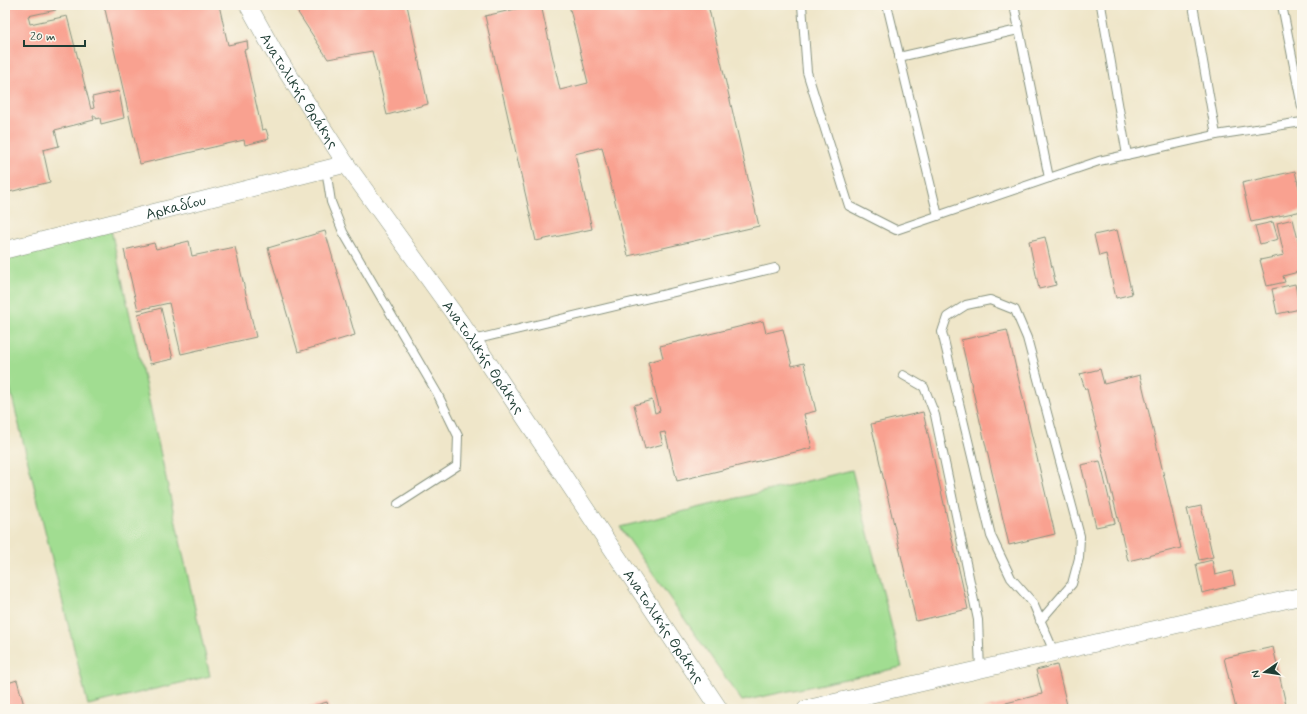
<svg xmlns="http://www.w3.org/2000/svg" width="1307" height="714" viewBox="0 0 1307 714" font-family="Mynerve,sans-serif">
<style>
.green{fill:#a1dd91;stroke:#608d62}
.building{fill:#f9a190}
.lines{fill:none;stroke-linecap:round;stroke-linejoin:round}
.service-casing{stroke:#87927e;stroke-width:10}
.minor-casing{stroke:#87927e;stroke-width:18}
.service{stroke:#fff;stroke-width:8}
.minor{stroke:#fff;stroke-width:17}
.labels{text-anchor:middle;stroke-width:3;stroke-linejoin:round;paint-order:stroke}
.street-label{font-size:15px;fill:#1f3d34;stroke:#fbf7ec}
</style>
<rect width="100%" height="100%" fill="#fbf7ec"/>
<filter id="ink" filterUnits="userSpaceOnUse"><feTurbulence type="fractalNoise" baseFrequency=".025" numOctaves="2"/><feDisplacementMap in="SourceGraphic" scale="8" xChannelSelector="R" yChannelSelector="G"/><feConvolveMatrix kernelMatrix="1 2 1 2 8 2 1 2 1" color-interpolation-filters="sRGB"/></filter>
<filter id="wash" filterUnits="userSpaceOnUse"><feTurbulence type="fractalNoise" baseFrequency=".012" numOctaves="4" result="noise"/><feDisplacementMap in="SourceGraphic" scale="16" xChannelSelector="R" yChannelSelector="G"/><feGaussianBlur stdDeviation="0.9" result="paint"/><feColorMatrix in="noise" values="0 0 0 0 0 0 0 0 0 0 0 0 0 0 0 0 0 1.4 0 .05"/><feComposite in="paint" operator="in"/></filter>
<g filter="url(#wash)">
<rect width="100%" height="100%" fill="#efe6c9"/>
<g class="green">
<path d="M111,230l99,446 -122,29 -83,-337v-111z"/>
<path d="M852,470l50,197 -160,34 -122,-174z"/>
</g>
<g id="blocks">
<g class="building">
<path d="M5,5h50l1,5 -28,6 2,8 37,-8 24,93 3,-1 -2,-11 27,-6 5,27 -23,6 -1,-6 -4,1v-3h-3l1,4 -39,10 4,16 -16,4 7,32 -45,11z"/>
<path d="M104,5h115l9,40 19,-4 1,8 -4,1 18,80 4,-1 3,10 -24,6 -1,-5 -104,24z"/>
<path d="M293,5h114l21,99 -41,11 -15,-64 -44,8z"/>
<path d="M533,5h8l19,85 28,-7 -19,-78h139l51,221 -131,30 -26,-109 -27,7 17,75 -56,12 -51,-225z"/>
<path d="M1295,171l7,30v10l-51,11 -9,-39z"/>
<path d="M1293,219l9,37v15l-19,5 2,6 -18,4 -7,-26 24,-5 -7,-32z"/>
<path d="M1273,222l5,17 -18,5 -5,-18z"/>
<path d="M1117,230l15,64 -16,4 -10,-44 -7,2 -5,-21z"/>
<path d="M325,231l30,104 -57,17 -30,-104z"/>
<path d="M1045,237l11,48 -17,4 -10,-48z"/>
<path d="M189,241l3,15 43,-9 21,90 -75,17 -12,-51 -31,7 -14,-60 30,-7 2,6z"/>
<path d="M1295,284l5,25 -23,5 -5,-25z"/>
<path d="M161,308l12,51 -23,5 -12,-50z"/>
<path d="M763,321l3,12 17,-4 9,37 12,-3 12,48 -12,3 8,34 -135,33 -12,-49 -5,1 3,11 -18,5 -11,-44 18,-5 3,13 5,-2 -12,-49 15,-4 -3,-12z"/>
<path d="M1007,330l48,204 -46,11 -48,-205z"/>
<path d="M1100,369l4,15 36,-9 41,173 -53,13 -41,-172h-2l-5,-15z"/>
<path d="M923,412l45,197 -52,12 -45,-197z"/>
<path d="M1100,461l15,62 -19,4 -15,-62z"/>
<path d="M1201,506l12,51 -14,3 -12,-51z"/>
<path d="M1212,560l3,15 17,-4 3,14 -33,8 -6,-29z"/>
<path d="M1273,647l14,62h-51l-12,-51z"/>
<path d="M1057,665l11,44h-86l60,-15 -6,-24z"/>
<path d="M17,680l8,29h-19l-1,-25z"/>
<path d="M327,702l2,7h-26z"/>
</g>
</g>
</g>
<g filter="url(#ink)">
<use href="#blocks" fill-opacity="0" stroke="#87927e" stroke-width="1"/>
<g class="lines">
<defs>
<g id="service">
<path d="M802,5l5,67 42,134 47,24 203,-69 117,-26 86,-13"/>
<path d="M887,5l51,211"/>
<path d="M1014,5l35,173"/>
<path d="M1101,5l26,150"/>
<path d="M1193,5l23,130"/>
<path d="M1282,5l20,102"/>
<path d="M899,57l119,-27"/>
<path d="M326,169l5,33 12,30 94,161 21,43 -1,30 -59,38"/>
<path d="M473,340l302,-72"/>
<path d="M903,375l21,12 11,28 43,205 2,50"/>
<path d="M1040,621l32,-37 7,-26 1,-22 -53,-198 -12,-28 -25,-10 -24,5 -19,12 -5,15 49,204 20,42 22,25 21,49"/>
</g>
<g id="minor">
<path id="s1" d="M248,5l26,47 72,112 127,176 246,369"/>
<path id="s2" d="M5,250l341,-86"/>
<path d="M806,709l496,-113"/>
</g>
</defs>
<use href="#service" class="service-casing"/>
<use href="#minor" class="minor-casing"/>
<use href="#service" class="service"/>
<use href="#minor" class="minor"/>
</g>
</g>
<g class="labels">
<g class="street-label">
<text dy="5" stroke="none"><textPath href="#s1" startOffset="100">Ανατολικής Θράκης</textPath></text>
<text dy="5" stroke="none"><textPath href="#s2" startOffset="176">Αρκαδίου</textPath></text>
<text dy="5" stroke="none"><textPath href="#s1" startOffset="424">Ανατολικής Θράκης</textPath></text>
<text dy="5" stroke="none"><textPath href="#s1" startOffset="748">Ανατολικής Θράκης</textPath></text>
</g>
</g>
<rect width="1307" height="714" fill="none" stroke="#fbf7ec" stroke-width="20"/>
<g transform="translate(1265 672) rotate(257)" stroke="#fbf7ec" stroke-width="3" paint-order="stroke">
<path d="M0-3L7 15L0 10L-7 15Z" fill="#1f3d34"/>
<text y="-6" font-size="11" font-weight="bold" text-anchor="middle" fill="#1f3d34">N</text>
</g>
<path d="M24 40v6h61v-6" fill="none" stroke="#1f3d34" stroke-width="2"/>
<text x="30" y="40" font-size="12" fill="#1f3d34" stroke="#fbf7ec" stroke-width="3" paint-order="stroke">20 m</text>
</svg>
